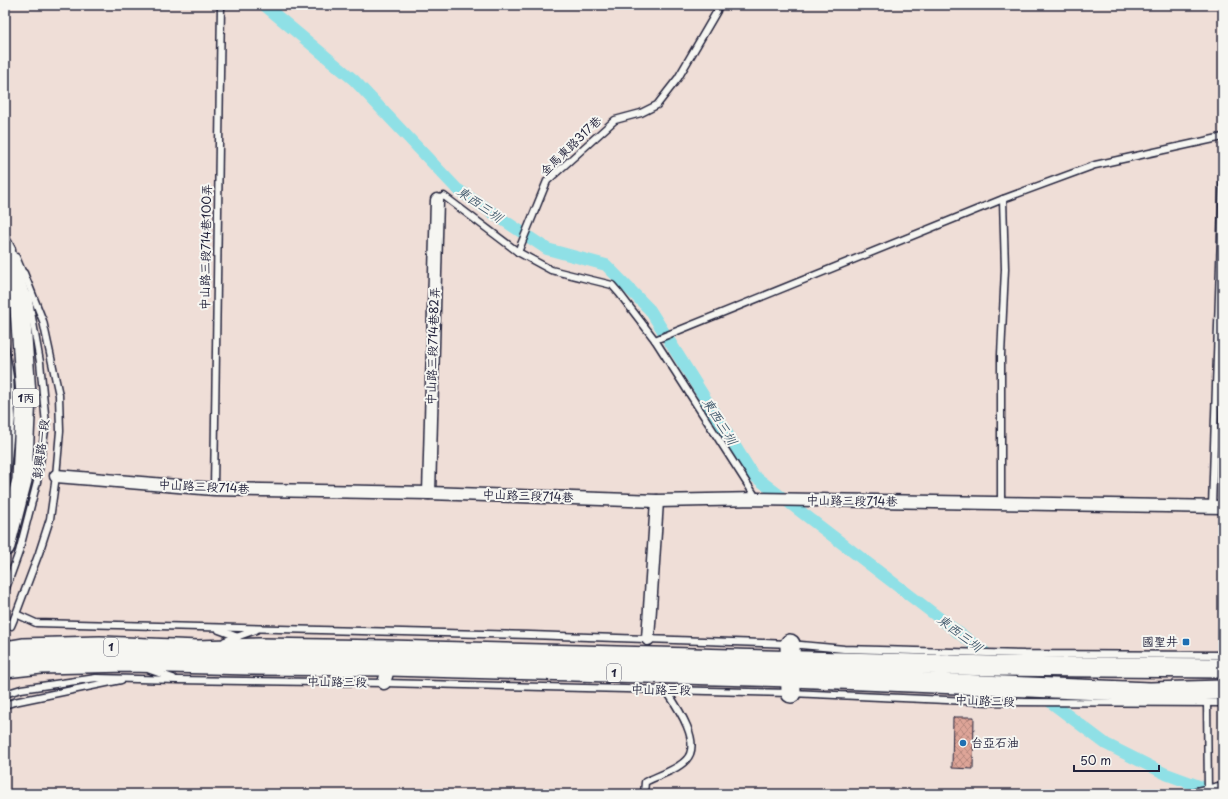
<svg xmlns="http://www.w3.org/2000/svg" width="1228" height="799" viewBox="0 0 1228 799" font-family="'Playpen Sans','LXGW WenKai TC',sans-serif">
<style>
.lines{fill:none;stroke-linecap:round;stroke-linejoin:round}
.canal{stroke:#8fe0e6;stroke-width:12}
.building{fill:url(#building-cross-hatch);stroke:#22223b}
.lane-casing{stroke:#22223b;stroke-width:9}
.street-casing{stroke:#22223b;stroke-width:15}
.primary-casing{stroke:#22223b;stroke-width:22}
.lane{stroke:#f6f6f2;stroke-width:6}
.street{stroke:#f6f6f2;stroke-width:12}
.primary{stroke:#f6f6f2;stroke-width:19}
.poi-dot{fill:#1f6fb2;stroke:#f6f6f2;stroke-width:1.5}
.labels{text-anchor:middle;stroke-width:4;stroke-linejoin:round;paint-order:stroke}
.shield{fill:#f6f6f2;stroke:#626272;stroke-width:1}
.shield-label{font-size:11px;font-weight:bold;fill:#22223b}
.street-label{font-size:12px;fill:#22223b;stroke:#f6f6f2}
.poi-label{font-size:12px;fill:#22223b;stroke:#f6f6f2;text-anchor:end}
.water-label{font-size:13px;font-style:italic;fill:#435b6e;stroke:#f6f6f2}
</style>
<defs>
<pattern id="building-cross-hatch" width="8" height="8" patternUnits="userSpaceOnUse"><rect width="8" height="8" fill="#dea598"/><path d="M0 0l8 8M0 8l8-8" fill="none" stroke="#b4867d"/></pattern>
</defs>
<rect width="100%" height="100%" fill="#efded7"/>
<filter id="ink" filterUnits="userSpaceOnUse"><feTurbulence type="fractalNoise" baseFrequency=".025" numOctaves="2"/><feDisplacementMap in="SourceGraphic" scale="8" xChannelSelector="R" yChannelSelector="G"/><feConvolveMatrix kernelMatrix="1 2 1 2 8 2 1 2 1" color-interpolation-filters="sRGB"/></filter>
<g filter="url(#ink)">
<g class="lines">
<path class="canal" d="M264,5l90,75 103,109 90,60 59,16 44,45 103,165 198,152 155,117 60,30 49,18"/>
</g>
<path class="building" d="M953,717h21l-1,52 -21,-1z"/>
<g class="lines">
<defs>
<g id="lane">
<path d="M437,200l7,-4 74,56 33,18 61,15 7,8 36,47 102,159"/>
<path d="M5,236l7,13"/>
<path d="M518,252l29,-71 68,-61 26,-7 16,-8 21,-27 39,-67 1,-6"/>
<path d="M16,257l8,19"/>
<path d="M24,273l19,48 16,74 1,36 -4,45 -6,43 -11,34 -23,61 20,9 494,12 260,9 54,5 180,5 199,1"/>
<path d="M655,340l348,-141 92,-34 128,-28"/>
<path d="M5,347l5,30 2,40 -7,74"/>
<path d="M214,489l7,-484"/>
<path d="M1001,504v-149l4,-86 -2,-70"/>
<path d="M1212,507l11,-332"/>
<path d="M5,591l14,-39 18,-70 9,-58 -6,-62 -12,-67"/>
<path d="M11,626l5,-12"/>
<path d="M219,630l19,7"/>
<path d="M225,641l31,-11"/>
<path d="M150,670l23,8"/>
<path d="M5,694l16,-5 75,-11 82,2 206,3 407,10 200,9 232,1"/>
<path d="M1207,703l1,88"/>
<path d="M5,705l9,-3 107,-22"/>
<path d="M644,794l1,-12c12,-6 32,-12 41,-22 17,-17 -10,-55 -20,-70"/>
</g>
<g id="street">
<path d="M56,476l158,13 215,4 228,8 100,-2 466,8"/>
<path d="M429,493l8,-293"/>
<path d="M648,639l9,-138"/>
<path d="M384,683l5,-17"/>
<path d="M1196,794l27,-6"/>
</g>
<g id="primary">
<path d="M5,251l14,43 7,101 -4,85 -17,66"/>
<path d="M790,644l1,49"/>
<path d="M5,651l18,-3 77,-2 98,4 61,-2 129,2 605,16 230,2"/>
<path d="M5,668l36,-4 88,-2 121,3 139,1 402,11 359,15 73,-2"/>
</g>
</defs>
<use href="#lane" class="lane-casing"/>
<use href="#street" class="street-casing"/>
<use href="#primary" class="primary-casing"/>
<use href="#lane" class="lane"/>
<use href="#street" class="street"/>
<use href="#primary" class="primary"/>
</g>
</g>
<g class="poi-dot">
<rect x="1182" y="638" width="8" height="8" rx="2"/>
<circle cx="963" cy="743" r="4"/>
</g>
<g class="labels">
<g class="shield">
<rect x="13" y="389" width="26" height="18" rx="3"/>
<rect x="104" y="638" width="14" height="18" rx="3"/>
<rect x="607" y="664" width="14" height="18" rx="3"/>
</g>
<g class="shield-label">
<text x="26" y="402">1丙</text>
<text x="111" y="651">1</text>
<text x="614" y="677">1</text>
</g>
<g class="street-label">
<text transform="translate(571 146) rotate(-44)" y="4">金馬東路317巷</text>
<text transform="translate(206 247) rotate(-89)" y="4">中山路三段714巷100弄</text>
<text transform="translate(433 346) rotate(-88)" y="4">中山路三段714巷82弄</text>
<text transform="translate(41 449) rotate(-83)" y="4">彰興路一段</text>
<text transform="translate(204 487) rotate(3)" y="4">中山路三段714巷</text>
<text transform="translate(528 496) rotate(2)" y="4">中山路三段714巷</text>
<text transform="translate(852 501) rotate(1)" y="4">中山路三段714巷</text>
<text transform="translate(337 682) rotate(1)" y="4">中山路三段</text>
<text transform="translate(661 690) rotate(1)" y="4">中山路三段</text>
<text transform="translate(985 701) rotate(2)" y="4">中山路三段</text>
</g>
<g class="poi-label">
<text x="1178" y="646">國聖井</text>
<text x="971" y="747" text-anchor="start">台亞石油</text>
</g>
<g class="water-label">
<text transform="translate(480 204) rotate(35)" y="5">東西三圳</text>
<text transform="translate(720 421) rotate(58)" y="5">東西三圳</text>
<text transform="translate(960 633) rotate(37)" y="5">東西三圳</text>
</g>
</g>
<rect width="1228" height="799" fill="none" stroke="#f6f6f2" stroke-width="20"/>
<rect x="10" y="10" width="1208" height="779" fill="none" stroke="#22223b" stroke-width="1.5" filter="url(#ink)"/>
<path d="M1074 765v6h85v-6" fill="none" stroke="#22223b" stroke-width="2"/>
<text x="1080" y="765" font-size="12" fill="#22223b" stroke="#f6f6f2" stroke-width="3" paint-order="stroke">50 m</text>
</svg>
